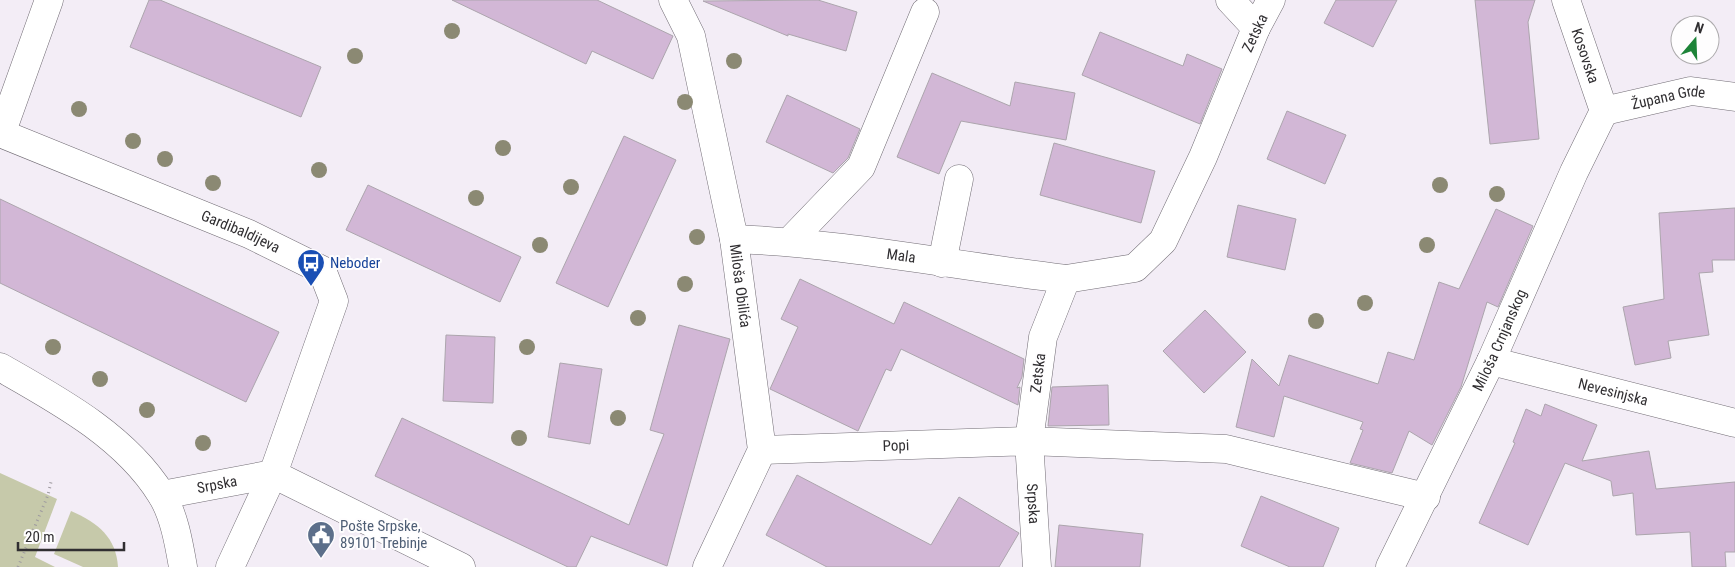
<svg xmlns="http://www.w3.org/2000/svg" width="1735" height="567" viewBox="0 0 1735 567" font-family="'Roboto Condensed',sans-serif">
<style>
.green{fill:#c6c9aa}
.building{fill:#d2b7d6;stroke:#aca5ad}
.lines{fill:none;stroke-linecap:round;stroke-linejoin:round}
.minor-casing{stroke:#726d75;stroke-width:29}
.path{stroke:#9d999f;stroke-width:3;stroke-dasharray:1 4;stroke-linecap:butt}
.minor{stroke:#fff;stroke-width:28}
.tree{fill:#8b8973}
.labels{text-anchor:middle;stroke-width:4;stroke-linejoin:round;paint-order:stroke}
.street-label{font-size:15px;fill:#302e31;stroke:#fefdfe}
.transit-label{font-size:15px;fill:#164399;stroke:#fefdfe;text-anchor:start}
.service-label{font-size:15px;fill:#4e5e75;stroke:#fefdfe;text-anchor:start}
</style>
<rect width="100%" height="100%" fill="#f3edf6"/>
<g class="green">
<path d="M0,473l57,26 -22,58 20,10h-55z"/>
<path d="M71,511c27,12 45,26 47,56h-35l-29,-13z"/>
</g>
<g class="building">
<path d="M149,0h11l161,67 -20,50 -171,-70z"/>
<path d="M452,0h145l76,36 -20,43 -61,-28 -6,13z"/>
<path d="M818,0l39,12 -11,39 -58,-17v2l-85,-35z"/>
<path d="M1336,0h61l-24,47 -49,-24z"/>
<path d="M1475,0h60l-7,22 11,117 -49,5z"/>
<path d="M1100,32l83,34 4,-12 35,15 -22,55 -118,-49z"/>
<path d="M932,73l78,33 5,-24 60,11 -9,47 -105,-19 -22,53 -42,-17z"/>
<path d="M787,95l73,34 -12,29 -15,15 -67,-31z"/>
<path d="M1287,111l59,24 -21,49 -58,-25z"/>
<path d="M624,136l52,24 -68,147 -52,-24z"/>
<path d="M1054,143l101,28 -14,52 -101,-28z"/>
<path d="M368,185l153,72 -21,45 -154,-72z"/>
<path d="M0,199l279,133 -33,70 -246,-119z"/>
<path d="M1238,205l58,14 -11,51 -58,-13z"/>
<path d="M1735,208v52h-23l1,12 -14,1 10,62 -41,6 3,17 -36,7 -12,-58 41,-8 -5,-86z"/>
<path d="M1496,209l37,17 -35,81 -11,-5 -26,85 -29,58 -23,-14 -17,42 -42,-10 13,-33 -3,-1 3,-7 -79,-26 -10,41 -38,-10 16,-68 27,27 10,-31 89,29 10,-32 26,8 25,-78 20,7z"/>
<path d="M800,279l94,45 10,-22 120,57 -2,18 -5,11 3,-1 -2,18 -117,-56 -10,22 -5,-2 -28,62 -88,-42 28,-62 -17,-8z"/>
<path d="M1205,310l41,42 -42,41 -41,-42z"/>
<path d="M679,325l51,14 -63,227 -76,-30 -15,31h-8l-193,-91 27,-58 227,107 35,-91 -14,-4z"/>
<path d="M446,335l49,2 -2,66 -50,-2z"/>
<path d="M560,363l42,6 -12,75 -42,-7z"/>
<path d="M1108,385l1,40 -61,1 4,-39z"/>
<path d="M1545,404l52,21 -15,36 67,-10 7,38 79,-7v70h-10l1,15h-34l-2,-35 -54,3 -3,-42 -20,3 -2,-15 -46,-18 -37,82 -49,-22 36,-80 -2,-1 13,-33 15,7z"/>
<path d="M797,475l134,70 28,-48 60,36 -20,34h-172l-61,-32z"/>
<path d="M1261,496l78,32 -16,39h-33l-49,-21z"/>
<path d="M1059,525l84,9 -3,33h-85z"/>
</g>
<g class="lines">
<defs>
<g id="minor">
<path id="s1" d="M673,0l18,36 43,203 28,211 -55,117"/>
<path d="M1230,0l26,28"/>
<path d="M1271,0l-15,28 -53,129 -40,84 -28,27 -69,11 -23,58 -14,104 197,8 200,48"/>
<path id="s2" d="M1566,0l38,111"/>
<path id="s3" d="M1604,111l87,-20 44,6"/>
<path id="s4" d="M0,133l249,101 73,36 12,31 -61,173 -43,93"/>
<path d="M1,134l48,-134"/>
<path id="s5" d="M734,239c111,4 221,27 332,40"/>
<path d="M790,241l71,-74 64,-155"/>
<path d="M942,263l17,-84"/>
<path id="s6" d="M1491,361l244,62"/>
<path d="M0,367c58,33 125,69 161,127 13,20 18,50 22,73"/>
<path id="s7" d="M762,450l267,-9 8,126"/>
<path id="s8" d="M162,495l111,-21 188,93"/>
<path id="s9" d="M1390,567l101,-206 83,-189 30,-61"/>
</g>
</defs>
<use href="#minor" class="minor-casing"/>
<path class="path" d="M18,567l30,-72 3,-13"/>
<use href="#minor" class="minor"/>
</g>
<g class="tree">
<circle cx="452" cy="31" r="8"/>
<circle cx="355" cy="56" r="8"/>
<circle cx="734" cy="61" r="8"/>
<circle cx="685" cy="102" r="8"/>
<circle cx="79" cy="109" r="8"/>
<circle cx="133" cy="141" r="8"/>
<circle cx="503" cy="148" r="8"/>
<circle cx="165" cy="159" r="8"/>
<circle cx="319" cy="170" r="8"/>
<circle cx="213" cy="183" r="8"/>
<circle cx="1440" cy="185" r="8"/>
<circle cx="571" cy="187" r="8"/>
<circle cx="1497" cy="194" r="8"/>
<circle cx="476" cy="198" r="8"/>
<circle cx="697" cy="237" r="8"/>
<circle cx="540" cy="245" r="8"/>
<circle cx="1427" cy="245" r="8"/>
<circle cx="685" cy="284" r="8"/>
<circle cx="1365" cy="303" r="8"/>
<circle cx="638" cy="318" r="8"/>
<circle cx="1316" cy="321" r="8"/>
<circle cx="53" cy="347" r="8"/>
<circle cx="527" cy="347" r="8"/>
<circle cx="100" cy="379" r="8"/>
<circle cx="147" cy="410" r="8"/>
<circle cx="618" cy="418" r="8"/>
<circle cx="519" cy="438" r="8"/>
<circle cx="203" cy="443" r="8"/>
</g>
<defs>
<symbol id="bus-pin" viewBox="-11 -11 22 30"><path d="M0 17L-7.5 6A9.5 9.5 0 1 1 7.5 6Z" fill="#1a4fb4" stroke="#fefdfe"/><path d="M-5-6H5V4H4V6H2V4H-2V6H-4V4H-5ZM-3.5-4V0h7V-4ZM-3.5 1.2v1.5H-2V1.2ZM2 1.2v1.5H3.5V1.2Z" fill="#fff"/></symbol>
<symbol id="civic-pin" viewBox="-11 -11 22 30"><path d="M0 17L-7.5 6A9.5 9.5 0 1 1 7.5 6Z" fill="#5c6f8a" stroke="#fefdfe"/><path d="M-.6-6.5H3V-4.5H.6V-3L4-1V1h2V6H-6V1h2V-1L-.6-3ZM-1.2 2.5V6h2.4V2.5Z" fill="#fff"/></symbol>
</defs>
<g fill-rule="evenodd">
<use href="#bus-pin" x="295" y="247" width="32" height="43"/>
<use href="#civic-pin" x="305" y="519" width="32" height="43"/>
</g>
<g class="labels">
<g class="street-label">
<text transform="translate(1255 33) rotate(-65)" y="5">Zetska</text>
<text dy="5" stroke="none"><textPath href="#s2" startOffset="59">Kosovska</textPath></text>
<text dy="5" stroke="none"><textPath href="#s3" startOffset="66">Župana Grde</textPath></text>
<text dy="5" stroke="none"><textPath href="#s4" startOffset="260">Gardibaldijeva</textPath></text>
<text dy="5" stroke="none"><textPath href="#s5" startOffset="168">Mala</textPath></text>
<text dy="5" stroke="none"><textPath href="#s1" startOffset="295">Miloša Obilića</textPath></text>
<text dy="5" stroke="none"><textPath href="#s9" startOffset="252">Miloša Crnjanskog</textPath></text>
<text transform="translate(1038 373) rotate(-83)" y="5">Zetska</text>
<text dy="5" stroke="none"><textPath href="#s6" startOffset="126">Nevesinjska</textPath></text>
<text dy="5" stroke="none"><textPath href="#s7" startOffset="134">Popi</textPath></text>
<text dy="5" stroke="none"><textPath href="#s8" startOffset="56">Srpska</textPath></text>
<text dy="5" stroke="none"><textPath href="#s7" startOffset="330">Srpska</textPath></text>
</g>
<g class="transit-label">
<text x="330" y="268">Neboder</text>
</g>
<g class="service-label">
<text x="340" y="531">Pošte Srpske,<tspan x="340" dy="17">89101 Trebinje</tspan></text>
</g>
</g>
<g transform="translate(1695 40) rotate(19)"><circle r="24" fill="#fefdfe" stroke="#acaaac"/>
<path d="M0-4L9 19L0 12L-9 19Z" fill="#1d8338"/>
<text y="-8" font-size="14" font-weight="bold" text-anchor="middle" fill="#302e31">N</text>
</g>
<path d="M18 542v8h106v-8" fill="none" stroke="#302e31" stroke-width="2.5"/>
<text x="25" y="542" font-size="15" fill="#302e31" stroke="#fefdfe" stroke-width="4" paint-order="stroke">20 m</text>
</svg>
